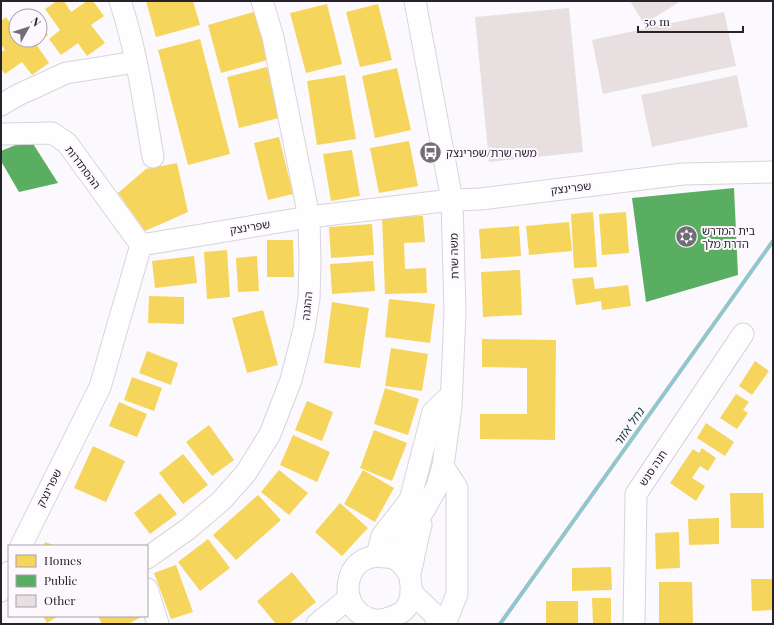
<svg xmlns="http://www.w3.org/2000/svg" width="774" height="625" viewBox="0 0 774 625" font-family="'Playfair Display','Noto Sans Hebrew',serif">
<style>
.homes{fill:#f6d55c}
.public{fill:#5aae61}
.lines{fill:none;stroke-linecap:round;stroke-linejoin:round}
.stream{stroke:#92c6cb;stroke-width:4}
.building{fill:#e8e0e0}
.minor-casing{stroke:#d8d4db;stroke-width:23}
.minor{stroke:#fefeff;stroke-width:21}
.labels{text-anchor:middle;stroke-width:4;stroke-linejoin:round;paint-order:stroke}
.poi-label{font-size:11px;fill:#28222d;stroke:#fcf8fe;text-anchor:start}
.street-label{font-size:11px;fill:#28222d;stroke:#fcf8fe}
.water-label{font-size:12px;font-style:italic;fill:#1c4144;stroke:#fcf8fe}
</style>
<rect width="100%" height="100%" fill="#fbf9fd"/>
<g class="homes">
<path d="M57,1h7l7,11 16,-11h6l11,15 -13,9 14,18 -18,13 -9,-13 -17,12 -12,-16 11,-9 -15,-21z"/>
<path d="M146,1h47l7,24 -44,12z"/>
<path d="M327,4l15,60 -36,9 -16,-60z"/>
<path d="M378,4l14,56 -32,7 -14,-55z"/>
<path d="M257,11l14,48 -50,14 -13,-48z"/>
<path d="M6,17l10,15v8h24v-16l8,11 -12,9 13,19 -17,12 -10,-13 -17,12 -4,-5v-17l4,-2 -4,-6v-23z"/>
<path d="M200,39l30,115 -42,11 -30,-115z"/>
<path d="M267,67l12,51 -40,10 -12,-51z"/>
<path d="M397,68l14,62 -36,8 -13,-62z"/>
<path d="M345,75l11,64 -39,6 -10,-64z"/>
<path d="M279,137l14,57 -25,6 -14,-57z"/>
<path d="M409,141l9,45 -39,7 -9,-45z"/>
<path d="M352,150l8,46 -29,5 -8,-47z"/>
<path d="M177,163l11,49 -43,19 -27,-38 28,-24z"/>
<path d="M593,212l4,55 -23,1 -3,-54z"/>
<path d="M626,212l3,41 -27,2 -3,-41z"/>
<path d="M423,216l2,26 -21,1 1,26 21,-1 1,25 -42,1 -3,-77z"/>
<path d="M569,222l3,29 -43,4 -3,-29z"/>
<path d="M372,224l2,31 -43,3 -2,-31z"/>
<path d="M519,226l2,30 -40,3 -2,-30z"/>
<path d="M267,240h26l1,37h-27z"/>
<path d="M227,250l3,47 -23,2 -3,-47z"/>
<path d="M194,256l3,27 -42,5 -3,-27z"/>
<path d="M257,256l2,35 -21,1 -2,-34z"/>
<path d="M373,261l2,30 -43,3 -2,-30z"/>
<path d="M520,270l2,45 -39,2 -2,-45z"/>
<path d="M593,277l2,12 33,-4 3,21 -29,4 -1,-9 -25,4 -4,-26z"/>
<path d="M149,296l35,1v27l-36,-1z"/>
<path d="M389,299l46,5 -5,39 -45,-6z"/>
<path d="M332,302l37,6 -9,60 -36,-5z"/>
<path d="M263,310l15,55 -31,8 -15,-55z"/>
<path d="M482,339l74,1 -1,100 -75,-1v-25h47v-46l-45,-1z"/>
<path d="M391,348l37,6 -6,37 -37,-5z"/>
<path d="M147,351l31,12 -7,22 -32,-12z"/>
<path d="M755,361l14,10 -17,24 -13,-9z"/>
<path d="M132,377l30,11 -8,23 -30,-11z"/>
<path d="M385,388l34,11 -11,36 -34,-11z"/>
<path d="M736,394l13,8 -6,8 5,3 -11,16 -17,-11z"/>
<path d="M307,401l26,11 -11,29 -27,-11z"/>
<path d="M119,402l28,12 -10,23 -28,-11z"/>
<path d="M706,423l28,19 -9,14 -28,-18z"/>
<path d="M209,425l25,35 -22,16 -26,-34z"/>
<path d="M374,430l33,13 -15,38 -32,-13z"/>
<path d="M293,435l37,17 -13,30 -37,-17z"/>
<path d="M93,446l32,15 -19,41 -32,-14z"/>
<path d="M702,448l14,10 -8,13 -8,-5 -8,12 13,8 -9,15 -26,-18 23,-34 6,4z"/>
<path d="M183,454l25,31 -25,19 -24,-31z"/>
<path d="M279,470l29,23 -19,22 -28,-23z"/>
<path d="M363,470l31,18 -19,34 -31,-18z"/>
<path d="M160,493l17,21 -27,20 -16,-21z"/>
<path d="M730,493h33l1,35h-33z"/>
<path d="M258,495l23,25 -45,40 -23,-25z"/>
<path d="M340,503l28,25 -26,28 -27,-24z"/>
<path d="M719,518v26l-30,1 -1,-26z"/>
<path d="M679,532l1,36 -24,1 -1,-36z"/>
<path d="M208,539l22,29 -30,23 -22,-29z"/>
<path d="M45,542l11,4h-12z"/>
<path d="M176,565l17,47 -22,7 -17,-46z"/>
<path d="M611,567l1,23 -40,1v-23z"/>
<path d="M292,572l24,30 -27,22h-13l-19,-23z"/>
<path d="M751,579h22v31l-21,1z"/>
<path d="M659,582h33l1,42h-34z"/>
<path d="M592,598h19v26h-18z"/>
<rect x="546" y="601" width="32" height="23"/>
<path d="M43,616h15l-11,7z"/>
<path d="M98,616h45l-15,8h-26z"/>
</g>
<g class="public">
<path d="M30,139l28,44 -39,9 -18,-31v-10z"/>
<path d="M734,188l4,87 -92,27 -14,-104z"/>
</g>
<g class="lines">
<path class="stream" d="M500,624l273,-383"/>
</g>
<g class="building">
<path d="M630,1h51l-37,23z"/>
<path d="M569,8l14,144 -94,10 -14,-145z"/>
<path d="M724,12l12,54 -133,28 -11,-54z"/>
<path d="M737,75l11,52 -96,20 -11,-52z"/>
</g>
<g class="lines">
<defs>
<g id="minor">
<path d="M120,1c17,50 24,104 33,156"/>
<path d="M1,105l17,-10 48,-22 70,-11"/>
<path d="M1,134l51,-1 15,10 74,102"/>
<path d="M443,466l14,22v106l-12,30"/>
<path d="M21,546l79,-159 41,-142 168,-28 143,-17 29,-1 202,-25 90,-2"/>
<path d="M377,555l5,-19 28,-36 23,-88 18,-17"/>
<path d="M147,558l41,-29 33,-28 25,-28 24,-39 21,-54 13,-51 5,-31 1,-34 -1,-47 -36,-180 -11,-36"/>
<path d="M393,558l31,-48 13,-23 6,-21 8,-59 4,-95 -3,-112 -37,-199"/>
<path d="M410,576c-4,-7 -9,-15 -17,-18 -2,-1 -6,-1 -9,-1 -42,-7 -50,56 -9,63 9,1 26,-5 31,-12 2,-3 5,-10 5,-14 1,-7 -1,-12 -1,-18 0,-5 2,-11 3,-15 2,-12 5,-24 8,-36"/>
<path d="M147,589l11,35"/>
<path d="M1,591l8,-19"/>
<path d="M411,592l23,22 4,10"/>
<path d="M317,624l32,-26"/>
<path d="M634,624l2,-130 107,-160"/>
</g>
</defs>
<use href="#minor" class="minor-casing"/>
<use href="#minor" class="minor"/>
</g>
<defs>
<symbol id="bus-disc" viewBox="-11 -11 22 22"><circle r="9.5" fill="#726d76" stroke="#fcf8fe"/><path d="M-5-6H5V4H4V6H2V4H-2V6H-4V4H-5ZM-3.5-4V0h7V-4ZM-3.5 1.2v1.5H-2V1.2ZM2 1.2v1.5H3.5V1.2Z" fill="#fff"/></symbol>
<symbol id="synagogue-disc" viewBox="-11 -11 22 22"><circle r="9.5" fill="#726d76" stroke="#fcf8fe"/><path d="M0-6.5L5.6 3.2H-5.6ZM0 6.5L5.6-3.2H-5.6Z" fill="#fff"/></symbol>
</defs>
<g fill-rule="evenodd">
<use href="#bus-disc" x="418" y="140" width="25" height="25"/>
<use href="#synagogue-disc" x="674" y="224" width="25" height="25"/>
</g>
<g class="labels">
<g class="poi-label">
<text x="446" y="157">משה שרת/שפרינצק</text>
<text x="702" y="235">בית המדרש<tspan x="702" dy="13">הדרת מלך</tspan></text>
</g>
<g class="street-label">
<text transform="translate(83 167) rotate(53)" y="4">ההסתדרות</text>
<text transform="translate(571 188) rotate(-7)" y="4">שפרינצק</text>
<text transform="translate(250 227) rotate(-9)" y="4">שפרינצק</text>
<text transform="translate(454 256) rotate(-91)" y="4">משה שרת</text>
<text transform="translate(307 306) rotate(-84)" y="4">ההגנה</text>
<text transform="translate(653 468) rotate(-56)" y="4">חנה סנש</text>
<text transform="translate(49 488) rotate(-63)" y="4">שפרינצק</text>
</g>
<g class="water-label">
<text transform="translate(629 427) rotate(-55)" y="4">נחל אזור</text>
</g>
</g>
<rect width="774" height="625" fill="none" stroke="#28222d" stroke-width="4"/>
<rect x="8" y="545" width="140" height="72" fill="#fcf8fe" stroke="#a7a2aa"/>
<rect x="16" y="555" width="20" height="12" fill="#f6d55c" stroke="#a7a2aa"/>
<text x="44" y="565" font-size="12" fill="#28222d">Homes</text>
<rect x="16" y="575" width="20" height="12" fill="#5aae61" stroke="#a7a2aa"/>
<text x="44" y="585" font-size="12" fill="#28222d">Public</text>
<rect x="16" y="595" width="20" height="12" fill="#e8e0e0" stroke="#a7a2aa"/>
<text x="44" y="605" font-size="12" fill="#28222d">Other</text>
<g transform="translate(28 28) rotate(51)"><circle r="19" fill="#fcf8fe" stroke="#a7a2aa"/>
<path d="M0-3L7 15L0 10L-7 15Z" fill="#726d76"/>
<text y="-6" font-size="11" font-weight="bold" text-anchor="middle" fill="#28222d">N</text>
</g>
<path d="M638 26v6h105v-6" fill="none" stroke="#28222d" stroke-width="2"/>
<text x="644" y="26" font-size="12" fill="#28222d" stroke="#fcf8fe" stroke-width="3" paint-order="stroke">50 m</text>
</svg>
